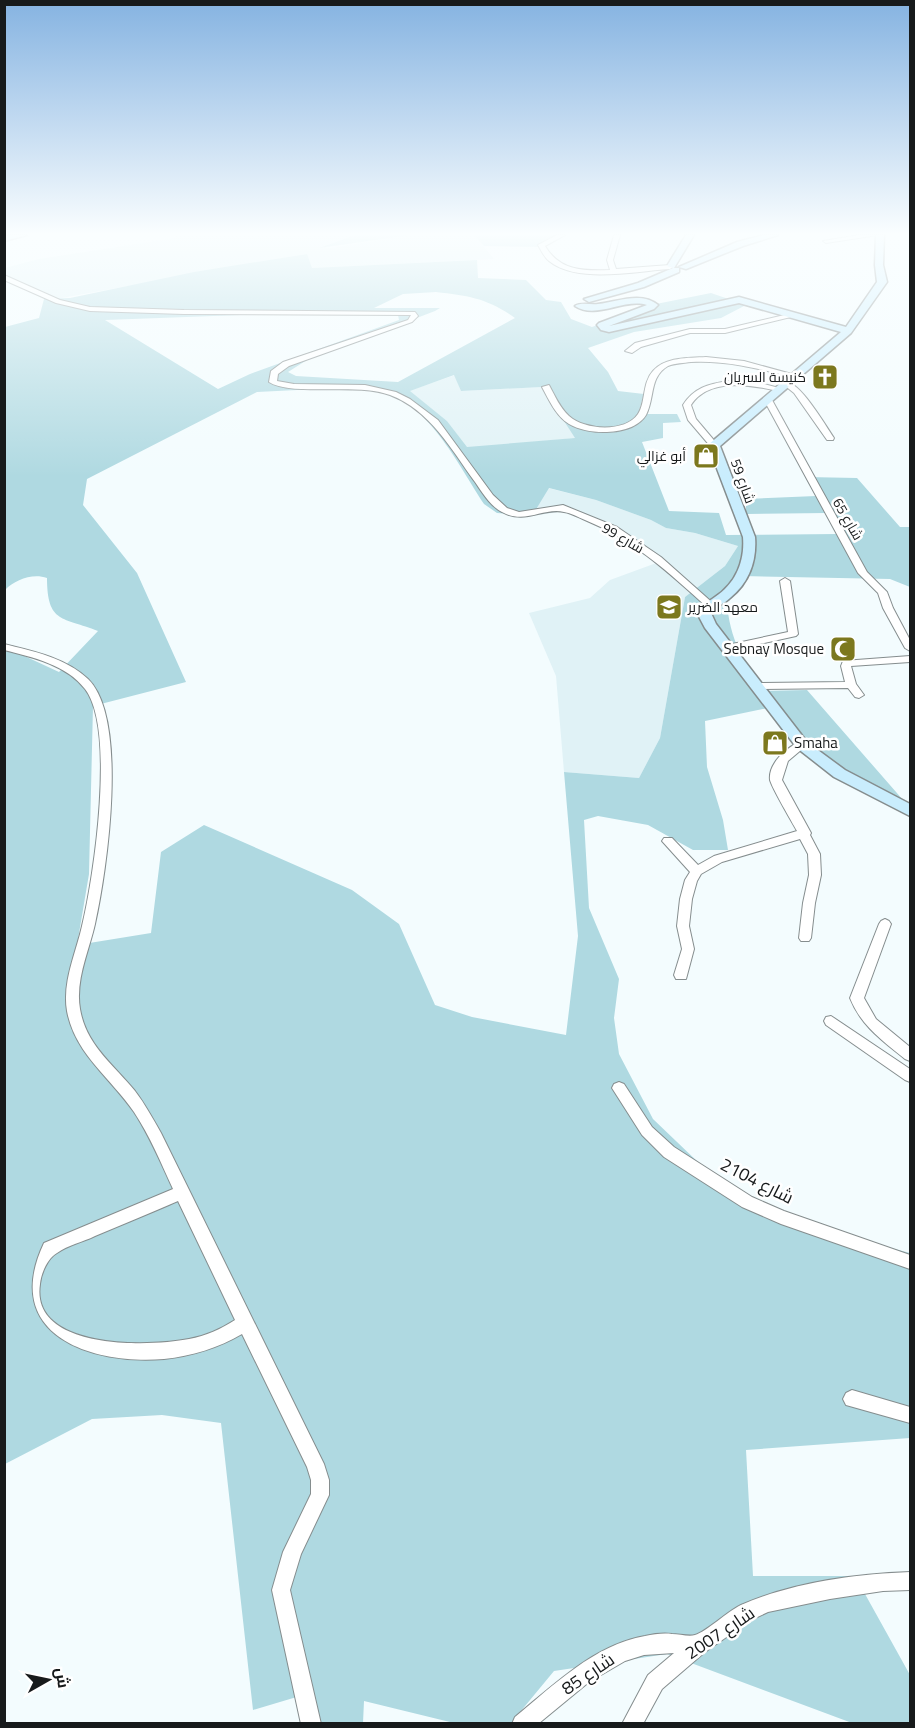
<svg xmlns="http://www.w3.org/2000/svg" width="915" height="1728" viewBox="0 0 915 1728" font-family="'Titillium Web',Cairo,sans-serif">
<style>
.built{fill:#e0f2f6}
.green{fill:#afd9e1;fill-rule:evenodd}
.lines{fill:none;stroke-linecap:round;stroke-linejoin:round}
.street-casing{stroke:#858d8e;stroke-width:2}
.secondary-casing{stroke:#858d8e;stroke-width:3}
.street{fill:#fff;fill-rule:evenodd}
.secondary{fill:#c9edfd;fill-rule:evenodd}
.labels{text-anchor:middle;stroke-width:5;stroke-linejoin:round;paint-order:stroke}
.far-poi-label{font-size:14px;fill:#171a1b;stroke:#fff;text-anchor:end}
.far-street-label{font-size:14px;fill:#171a1b;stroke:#fff}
.poi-label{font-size:15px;fill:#171a1b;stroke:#fff;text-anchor:end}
.near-street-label{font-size:18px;fill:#171a1b;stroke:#fff}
</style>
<rect width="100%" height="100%" fill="#f3fcfe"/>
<g class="built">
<path d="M174,235h181l-35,12 11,1 80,-13h63l20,24 -182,9 -6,-14 -250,45h-12l-39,-20v-11l34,-9 136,-21z"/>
<path d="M455,375l6,16 81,-4 34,51 -109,10 -20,-27 -38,-30z"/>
<path d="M548,488l48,12 55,20 15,8 29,5 43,13 -13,20 -40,31 -25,141 -21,40 -75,-6 -8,-96 -27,-63 61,-15 20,-18 49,-18 -43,-28 -51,-23 -33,5z"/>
</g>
<g class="green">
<path d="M355,235h56l-92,13z"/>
<path d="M474,235h88l-24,12 -54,-1z"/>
<path d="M307,254l5,14 165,-8 1,18 48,2 20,20 15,2 10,17 21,8 64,-23 55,-11 35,12 -25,13 -87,14 -46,16 20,24 10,19 26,3 -6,20h39l4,8 -18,1v15l-21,4 27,69 50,2 7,22 111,-1 -11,-21 -80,1v-15l70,-3 -10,-19 51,1 43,49h10v60l-20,-8 -147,-3 -16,16c-1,38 14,66 33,99l47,-1 103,118 -109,-60 -28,-41 -68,14 2,46 16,53 5,30h-35l-45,-25 -50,-9 -14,4 5,88 30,71 -5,39 5,36 34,65 95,91 162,43v185l-164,12 7,126h102l55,99v48h-58l-185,-69 -113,17 -43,52h-57l-90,-22 -1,22h-47l-6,-30 -57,17 -32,-287 -59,-8 -70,4 -87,45v-817l54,25 39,-41c-35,-14 -51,-7 -51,-53 -15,-5 -32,2 -42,12v-263l34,-9 5,-19 26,-1 124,-26zM436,292c33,4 51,6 79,26l-117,64 -102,-6 -8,-4 19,-12 128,-49 5,-3h-66l29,-14zM241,315h157l1,5 -149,54 -32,15 -113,-69zM454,375l7,16 81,-4 33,51 -108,9 -20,-26 -37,-30zM317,389c19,0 41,-2 60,1 49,8 82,76 107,114l13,9 35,3 17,-28 47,12 55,20 15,8 29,5 43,13 -13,20 -40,31 -25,141 -21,40 -75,-6 14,164 -12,99 -94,-18 -37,-12 -36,-81 -47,-34 -148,-65 -43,27 -10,81 -74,12 12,-71 4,-168 93,-24 -49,-109 -54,-68 4,-26 170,-87z"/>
</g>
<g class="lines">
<defs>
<g id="street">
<path d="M557,235h8l-20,11c15,25 38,25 65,24l-3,-10 7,-25h6l-7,25 3,9 54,-4 3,2 -3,2c-34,2 -93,15 -121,-8 -5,-4 -8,-11 -11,-16z"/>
<path d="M860,235h18l-52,8 -3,-2z"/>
<path d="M4,275l56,25 30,7 94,3 231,2 3,4 -6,6 -123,44 -11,8 -1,7 17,3 71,1 31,7 14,7 28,21 55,75 14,13 12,4 44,-7 54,22 44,30 54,48 -5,3 -3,-1c-39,-35 -73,-67 -122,-87 -7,-3 -14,-7 -21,-8 -20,-5 -39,13 -62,0 -12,-6 -20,-20 -27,-30 -24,-33 -45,-72 -85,-87 -33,-13 -98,2 -121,-13l2,-11 12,-9 125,-42 3,-5 -227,-1 -94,-3 -34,-8 -52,-23z"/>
<path d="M793,313l2,1v2l-70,17h-35l-49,14 -9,6 -7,-2 10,-8 55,-14h35z"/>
<path d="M706,357l38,4 55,15 -4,2c-35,-9 -68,-18 -104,-16 -7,1 -16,1 -23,4 -19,11 -13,32 -22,49 -13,21 -57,21 -77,9 -13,-8 -20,-24 -27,-37l7,-2c6,11 11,23 20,31 15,14 56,17 69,-2 8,-12 4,-31 15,-43 12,-14 35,-13 53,-14z"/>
<path d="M728,381l28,1 27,7 -4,2c-28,-6 -70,-14 -88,14l5,14 22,26 -4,2h-3l-23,-27 -5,-15c11,-17 25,-21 45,-24z"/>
<path d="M784,381c16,0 41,44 50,57l-1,2h-6l-33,-47 -10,-8z"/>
<path d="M765,398l7,2 95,172 20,20 6,16 17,32v11l-5,-3 -22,-40 -5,-15 -20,-20 -94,-173z"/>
<path d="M785,578l5,3 8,53 -2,2 -69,15 -4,-1v-4l65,-14 -8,-51z"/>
<path d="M4,644c29,7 62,14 84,35 41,40 19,191 7,245 -6,27 -20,56 -15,85 6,36 33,55 55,82 10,13 18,28 26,42l163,331 5,16v15l-28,59 -11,36 31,134h-20l-29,-134 11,-38 28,-58v-14l-4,-13 -65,-133c-24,14 -50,22 -78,25 -71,6 -164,-23 -120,-116l129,-54c-12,-26 -23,-53 -39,-77 -24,-35 -59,-58 -67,-101 -5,-29 9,-58 15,-85 12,-49 34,-197 3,-237 -18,-24 -53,-32 -81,-39zM178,1201l57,119c-14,9 -29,16 -46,19 -41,8 -159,11 -149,-55 1,-11 8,-26 17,-31 11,-8 26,-11 38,-17 28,-12 56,-23 83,-35z"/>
<path d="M910,656v6l-59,4 5,18 8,11 -5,3 -4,-1 -7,-9 -90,1 -5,-3 5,-3 87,-1 -4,-16 2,-5z"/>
<path d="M802,741l5,4 -19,16 -6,19 29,53 -1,2 10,19 1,21 -6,28 -4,35 -2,3h-8l-2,-3 4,-35 6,-28 -1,-21 -8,-15 -78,23 -21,12 -4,7 -5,18 -3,27 5,23 -8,30h-10l-2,-4 8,-26 -5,-23 3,-27 5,-19 5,-8 -28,-31 2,-3h8l26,27 16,-9 83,-25c-5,-9 -25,-43 -27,-51 -2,-17 18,-34 32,-39z"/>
<path d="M885,919l4,2 2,3 -27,74 12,21 34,28v14l-5,-2c-22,-18 -44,-33 -55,-61l29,-74 2,-3z"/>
<path d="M831,1016l79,53v13l-5,-2 -79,-55 -2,-4 2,-4z"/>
<path d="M619,1082l5,2 28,43 22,20 78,50 32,14 126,44v14l-129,-45 -39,-17 -78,-50 -22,-22 -30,-47 2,-4z"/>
<path d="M852,1390l58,17v16l-64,-18 -3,-6 3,-6z"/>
<path d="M910,1572v18l-27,1 -53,8 -62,13 -17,8 -46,32 -43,37 -19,35h-21l26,-49 26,-22 -30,2 -19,6 -36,21 -51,42h-26l3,-7c39,-32 79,-72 130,-81 9,-2 19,-3 27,-2 7,0 17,3 23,1 11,-3 33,-24 46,-30 50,-22 114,-31 169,-33z"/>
</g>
<g id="secondary">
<path d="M11,235h16l-23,6v-5z"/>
<path d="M686,235h8l-20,33h5v4l-35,15 -55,15 -5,-3 54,-16 35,-15 -6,-2z"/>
<path d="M764,235h14l-35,11 -57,23 -7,-2 58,-25z"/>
<path d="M876,235h8l-1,30 4,17 -36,51 -131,113 35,91c2,24 -6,46 -25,61 -6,6 -14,8 -19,15l5,11 91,118 38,28 65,34v12l-76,-39 -37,-29 -92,-120 -8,-15c5,-8 11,-11 18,-16 21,-14 30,-36 28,-60l-35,-92 133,-113 -102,-29 -130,29 -8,-2 -4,-5 2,-2 48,-18c-23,-7 -51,15 -72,1 6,-4 15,-1 23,-2 19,-2 43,-13 60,1l-4,4 -45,17 130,-29 107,30 31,-45 -2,-17z"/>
</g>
</defs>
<use href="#street" class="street-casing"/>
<use href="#secondary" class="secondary-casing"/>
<use href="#street" class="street"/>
<use href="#secondary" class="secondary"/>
</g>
<linearGradient id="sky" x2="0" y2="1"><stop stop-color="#85b3e1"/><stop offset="0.49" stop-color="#fafeff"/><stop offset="1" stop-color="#fafeff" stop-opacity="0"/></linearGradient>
<rect width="915" height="477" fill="url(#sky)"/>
<defs>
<symbol id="church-square" viewBox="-11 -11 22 22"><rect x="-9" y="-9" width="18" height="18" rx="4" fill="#7c781e" stroke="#fff"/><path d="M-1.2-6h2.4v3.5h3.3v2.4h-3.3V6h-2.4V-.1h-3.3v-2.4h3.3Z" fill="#fff"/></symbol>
<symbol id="shop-square" viewBox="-11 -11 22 22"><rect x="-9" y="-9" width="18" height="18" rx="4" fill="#7c781e" stroke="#fff"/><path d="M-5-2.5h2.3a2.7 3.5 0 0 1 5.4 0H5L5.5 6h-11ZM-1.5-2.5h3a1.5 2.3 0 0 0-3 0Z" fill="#fff"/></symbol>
<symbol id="school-square" viewBox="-11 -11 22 22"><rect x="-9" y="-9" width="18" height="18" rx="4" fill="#7c781e" stroke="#fff"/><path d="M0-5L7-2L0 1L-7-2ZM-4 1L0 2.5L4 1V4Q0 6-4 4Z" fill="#fff"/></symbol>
<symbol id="mosque-square" viewBox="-11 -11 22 22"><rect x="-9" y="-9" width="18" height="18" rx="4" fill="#7c781e" stroke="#fff"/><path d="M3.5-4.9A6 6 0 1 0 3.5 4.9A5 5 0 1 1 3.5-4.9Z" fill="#fff"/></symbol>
</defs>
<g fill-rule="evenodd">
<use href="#church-square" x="810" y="362" width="30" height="30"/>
<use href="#shop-square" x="691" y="441" width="30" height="30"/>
<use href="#school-square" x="654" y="592" width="30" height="30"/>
<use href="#mosque-square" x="828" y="634" width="30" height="30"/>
<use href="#shop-square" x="760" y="728" width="30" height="30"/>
</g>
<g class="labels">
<g class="far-poi-label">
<text x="806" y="382">كنيسة السريان</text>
<text x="686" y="461">أبو غزالي</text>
<text x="688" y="612" text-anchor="start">معهد الضرير</text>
</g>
<g class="far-street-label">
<text transform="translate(743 481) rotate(70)" y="5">شارع 59</text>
<text transform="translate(848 519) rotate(60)" y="5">شارع 65</text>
<text transform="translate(623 538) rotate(30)" y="5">شارع 99</text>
</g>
<g class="poi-label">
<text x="824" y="654">Sebnay Mosque</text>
<text x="794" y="748" text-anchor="start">Smaha</text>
</g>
<g class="near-street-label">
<text transform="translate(757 1181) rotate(27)" y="6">شارع 2104</text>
<text transform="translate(720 1633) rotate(-34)" y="6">شارع 2007</text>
<text transform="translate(588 1674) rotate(-34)" y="6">شارع 85</text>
</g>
</g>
<rect width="915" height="1728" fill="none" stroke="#171a1b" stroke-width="12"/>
<g transform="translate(48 1680) rotate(81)" stroke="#ffffff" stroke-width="4.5" paint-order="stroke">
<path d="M0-4.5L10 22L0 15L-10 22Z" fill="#171a1b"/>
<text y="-9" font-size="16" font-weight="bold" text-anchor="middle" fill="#171a1b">ش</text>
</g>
</svg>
